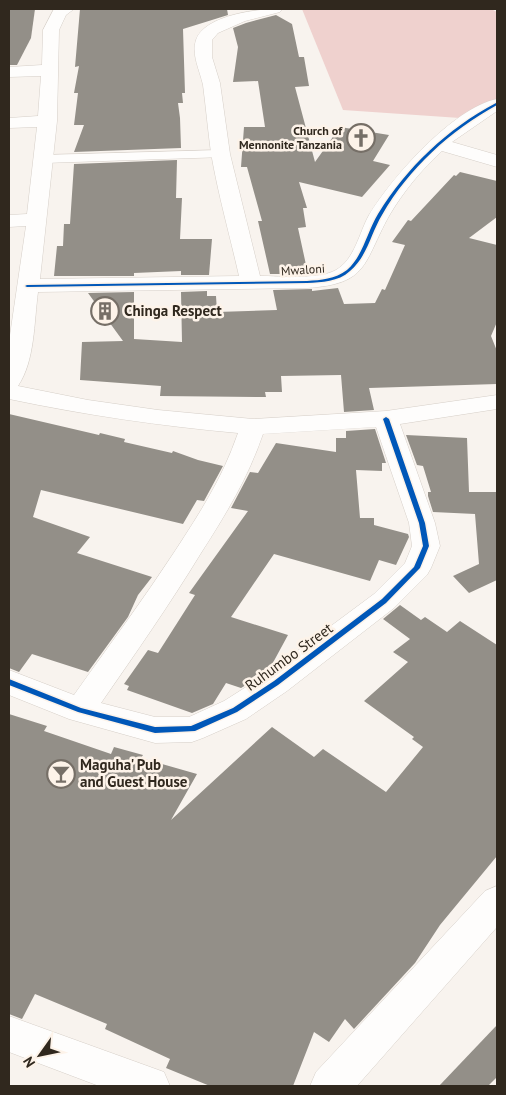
<svg xmlns="http://www.w3.org/2000/svg" width="506" height="1095" viewBox="0 0 506 1095" font-family="'PT Sans',sans-serif">
<style>
.green{fill:#efd1ce}
.building{fill:#938f88}
.lines{fill:none;stroke-linecap:round;stroke-linejoin:round}
.service-casing{stroke:#d6cfc8;stroke-width:1}
.minor-casing{stroke:#d6cfc8;stroke-width:1}
.tertiary-casing{stroke:#d6cfc8;stroke-width:1}
.service{fill:#fefdfc;fill-rule:evenodd}
.minor{fill:#fefdfc;fill-rule:evenodd}
.tertiary{fill:#fefdfc;fill-rule:evenodd}
.cycleway-casing{stroke:#fdf3e9;stroke-width:3}
.cycleway{fill:#0057b8;fill-rule:evenodd}
.labels{text-anchor:middle;stroke-width:5;stroke-linejoin:round;paint-order:stroke}
.far-poi-label{font-size:12px;font-weight:bold;fill:#30281e;stroke:#fdf3e9;text-anchor:end}
.far-street-label{font-size:12px;fill:#30281e;stroke:#fdf3e9}
.poi-label{font-size:15px;font-weight:bold;fill:#30281e;stroke:#fdf3e9;text-anchor:start}
.street-label{font-size:15px;fill:#30281e;stroke:#fdf3e9}
</style>
<rect width="100%" height="100%" fill="#f8f3ee"/>
<path class="green" d="M302,9h189l6,3v87l-37,19 -117,-8z"/>
<g class="building">
<path d="M9,9h26l-4,29 -14,27h-8z"/>
<path d="M80,9h147l1,6 -45,14 2,64h-3l1,10h-5l2,15 1,30 -107,4 10,-27h-10l4,-32h-4l5,-27 -4,1z"/>
<path d="M276,15l16,9 7,33h5l5,29 -14,1 20,75 25,-35 49,8 -16,26 17,4 -28,32 -63,-15 8,26h-4l3,19 -8,1 10,46h-38l-12,-53h4l-15,-54h-6l3,-40h21l-7,-46 -25,1 5,-35 -5,-19 13,-5z"/>
<path d="M177,160l-1,38h6l-2,41h32l-3,36h-28v-4l-47,2v3h-80l3,-30h6l1,-22h6l4,-60z"/>
<path d="M460,172l37,9v36l-28,21 28,7v77l-6,14 6,15v33l-128,4 5,22 -30,2 -3,-37 -60,1 1,16h-17l1,5 -106,-1 1,-10 -81,-6 2,-38 41,-1 -35,-48 46,-1v47l48,3 -1,-50 26,-1v5h9l1,16 60,-2 -4,-20 39,-1v2l26,-3 6,16 31,-1 7,-14 3,1 20,-45 -13,-3 16,-22 3,1 43,-46 2,1z"/>
<path d="M9,414l90,21 1,-2 25,6 -1,3 48,11 1,-2 25,9 25,6 -19,35 -7,-1 -14,24 -142,-34 -8,27 57,20 -13,16 75,24 -14,18 -10,22 -40,55 -56,-18 -13,18 -10,-4z"/>
<path d="M375,429l11,34h-4v8l-26,-1 4,48h14v7l34,9 1,3 -13,28 -17,-5 -9,21 -96,-27 -43,63 57,18 -19,35 -11,7 -4,-1 -3,6 -10,6 -15,-5 -13,21 -21,9 -65,-23 2,-4 -5,-2 24,-34 10,3 37,-58 -6,-2 59,-82 -17,-3 19,-36 8,1 18,-30 60,9v-14h10v-7z"/>
<path d="M406,435l61,3 2,54h28v88l-28,13 -16,-17 26,-12 -4,-50 -42,-2 -5,-16v-4h3l-8,-26 -6,-1z"/>
<path d="M400,605l21,15 4,-3 22,15 13,-11 37,24v211l-57,69 -25,38 -61,66 -9,-10 -16,23 -15,-10 -21,54h-83l-44,-18 4,-9 -65,-30 2,-5 -72,-30 -13,25 -13,-5v-300l38,12 -3,5 67,23 3,-7 29,8 -2,3 56,16 -26,46 101,-93 42,30 9,-8 63,43 37,-45 -11,-8 2,-2 -50,-36 44,-39 -15,-10 17,-13 -27,-20z"/>
<path d="M497,1025v52l-9,9h-49z"/>
</g>
<g class="lines">
<defs>
<path id="service" d="M221,150l6,4 -2,3 -181,6 -6,-4 6,-4z"/>
<g id="minor">
<path d="M54,9h20l-8,6 -7,15 -2,91 -17,158 199,-3c-9,-40 -21,-82 -28,-123 -3,-22 -5,-45 -8,-68 -3,-14 -12,-31 -7,-45 8,-25 64,-32 86,-31l-2,3 -35,9 -27,12 -6,7v17l8,26 10,71 30,122c21,0 58,4 76,-6 19,-11 23,-37 33,-55 23,-38 84,-107 128,-116v12l-45,31 45,13v12l-55,-16c-20,18 -39,41 -53,65 -26,47 -20,68 -82,72l-269,4c-4,30 -3,69 -20,94l70,14 70,10 95,9 133,-8 111,-16v14l-97,15 35,99 5,23 -9,22 -4,7 -33,33 -107,83 -41,28 -43,19 -11,4 -37,1 -86,-24 -60,-24v-25l65,25c34,-48 69,-95 101,-144 26,-40 47,-72 63,-118 -77,-7 -153,-18 -229,-34v-57l17,-116 -17,1v-12l18,-1 10,-87 -28,1v-10l29,-2 3,-40 -32,1v-10l33,-2 1,-35zM376,427l33,96 3,23 -7,17 -31,31 -109,81 -41,26 -35,16h-34l-54,-14c34,-49 69,-99 100,-150 25,-39 47,-75 62,-119z"/>
<path d="M497,886v41l-140,159h-47l6,-14 169,-181z"/>
</g>
<path id="tertiary" d="M9,1016l155,56 6,14h-71l-90,-34z"/>
</defs>
<use href="#service" class="service-casing"/>
<use href="#minor" class="minor-casing"/>
<use href="#tertiary" class="tertiary-casing"/>
<use href="#service" class="service"/>
<use href="#minor" class="minor"/>
<use href="#tertiary" class="tertiary"/>
<defs>
<g id="cycleway">
<path d="M496,103h1v2c-47,26 -88,63 -115,110 -11,18 -15,42 -32,56 -12,11 -28,11 -43,12l-280,4 -2,-1 2,-1 280,-4c14,-1 28,-2 40,-11 16,-14 20,-38 31,-56 29,-47 69,-85 118,-111z"/>
<path d="M386,417l3,2 36,104 4,23 -9,22 -34,35 -108,82 -41,27 -42,19 -40,2 -77,-21 -69,-27v-6l72,29 74,19 36,-1 42,-18 41,-27 108,-82 32,-32 9,-21 -4,-23 -36,-104z"/>
</g>
</defs>
<use href="#cycleway" class="cycleway-casing"/>
<use href="#cycleway" class="cycleway"/>
</g>
<defs>
<symbol id="church-ring" viewBox="-11 -11 22 22"><circle r="9.5" fill="#fdf3e9" stroke="#766f67" stroke-width="1.5"/><path d="M-1.2-6h2.4v3.5h3.3v2.4h-3.3V6h-2.4V-.1h-3.3v-2.4h3.3Z" fill="#766f67"/></symbol>
<symbol id="building-ring" viewBox="-11 -11 22 22"><circle r="9.5" fill="#fdf3e9" stroke="#766f67" stroke-width="1.5"/><path d="M-4-6H4V6H1V3H-1V6H-4ZM-2.5-4.3h1.7v1.8h-1.7ZM.8-4.3h1.7v1.8H.8ZM-2.5-1h1.7V.8h-1.7ZM.8-1h1.7V.8H.8Z" fill="#766f67"/></symbol>
<symbol id="bar-ring" viewBox="-11 -11 22 22"><circle r="9.5" fill="#fdf3e9" stroke="#766f67" stroke-width="1.5"/><path d="M-6-5H6L.8 .8V4.5H3.5V6h-7V4.5H-.8V.8Z" fill="#766f67"/></symbol>
</defs>
<g fill-rule="evenodd">
<use href="#church-ring" x="345" y="122" width="32" height="32"/>
<use href="#building-ring" x="89" y="295" width="32" height="32"/>
<use href="#bar-ring" x="45" y="758" width="32" height="32"/>
</g>
<g class="labels">
<g class="far-poi-label">
<text x="342" y="135">Church of<tspan x="342" dy="14">Mennonite Tanzania</tspan></text>
</g>
<g class="far-street-label">
<text transform="translate(303 270) rotate(-4)" y="4">Mwaloni</text>
</g>
<g class="poi-label">
<text x="124" y="316">Chinga Respect</text>
<text x="80" y="770">Maguha' Pub<tspan x="80" dy="17">and Guest House</tspan></text>
</g>
<g class="street-label">
<text transform="translate(289 657) rotate(-36)" y="5">Ruhumbo Street</text>
</g>
</g>
<rect width="506" height="1095" fill="none" stroke="#30281e" stroke-width="20"/>
<g transform="translate(40 1055) rotate(237)" stroke="#fdf3e9" stroke-width="4" paint-order="stroke">
<path d="M0-4L9 19L0 12L-9 19Z" fill="#30281e"/>
<text y="-8" font-size="14" font-weight="bold" text-anchor="middle" fill="#30281e">N</text>
</g>
</svg>
